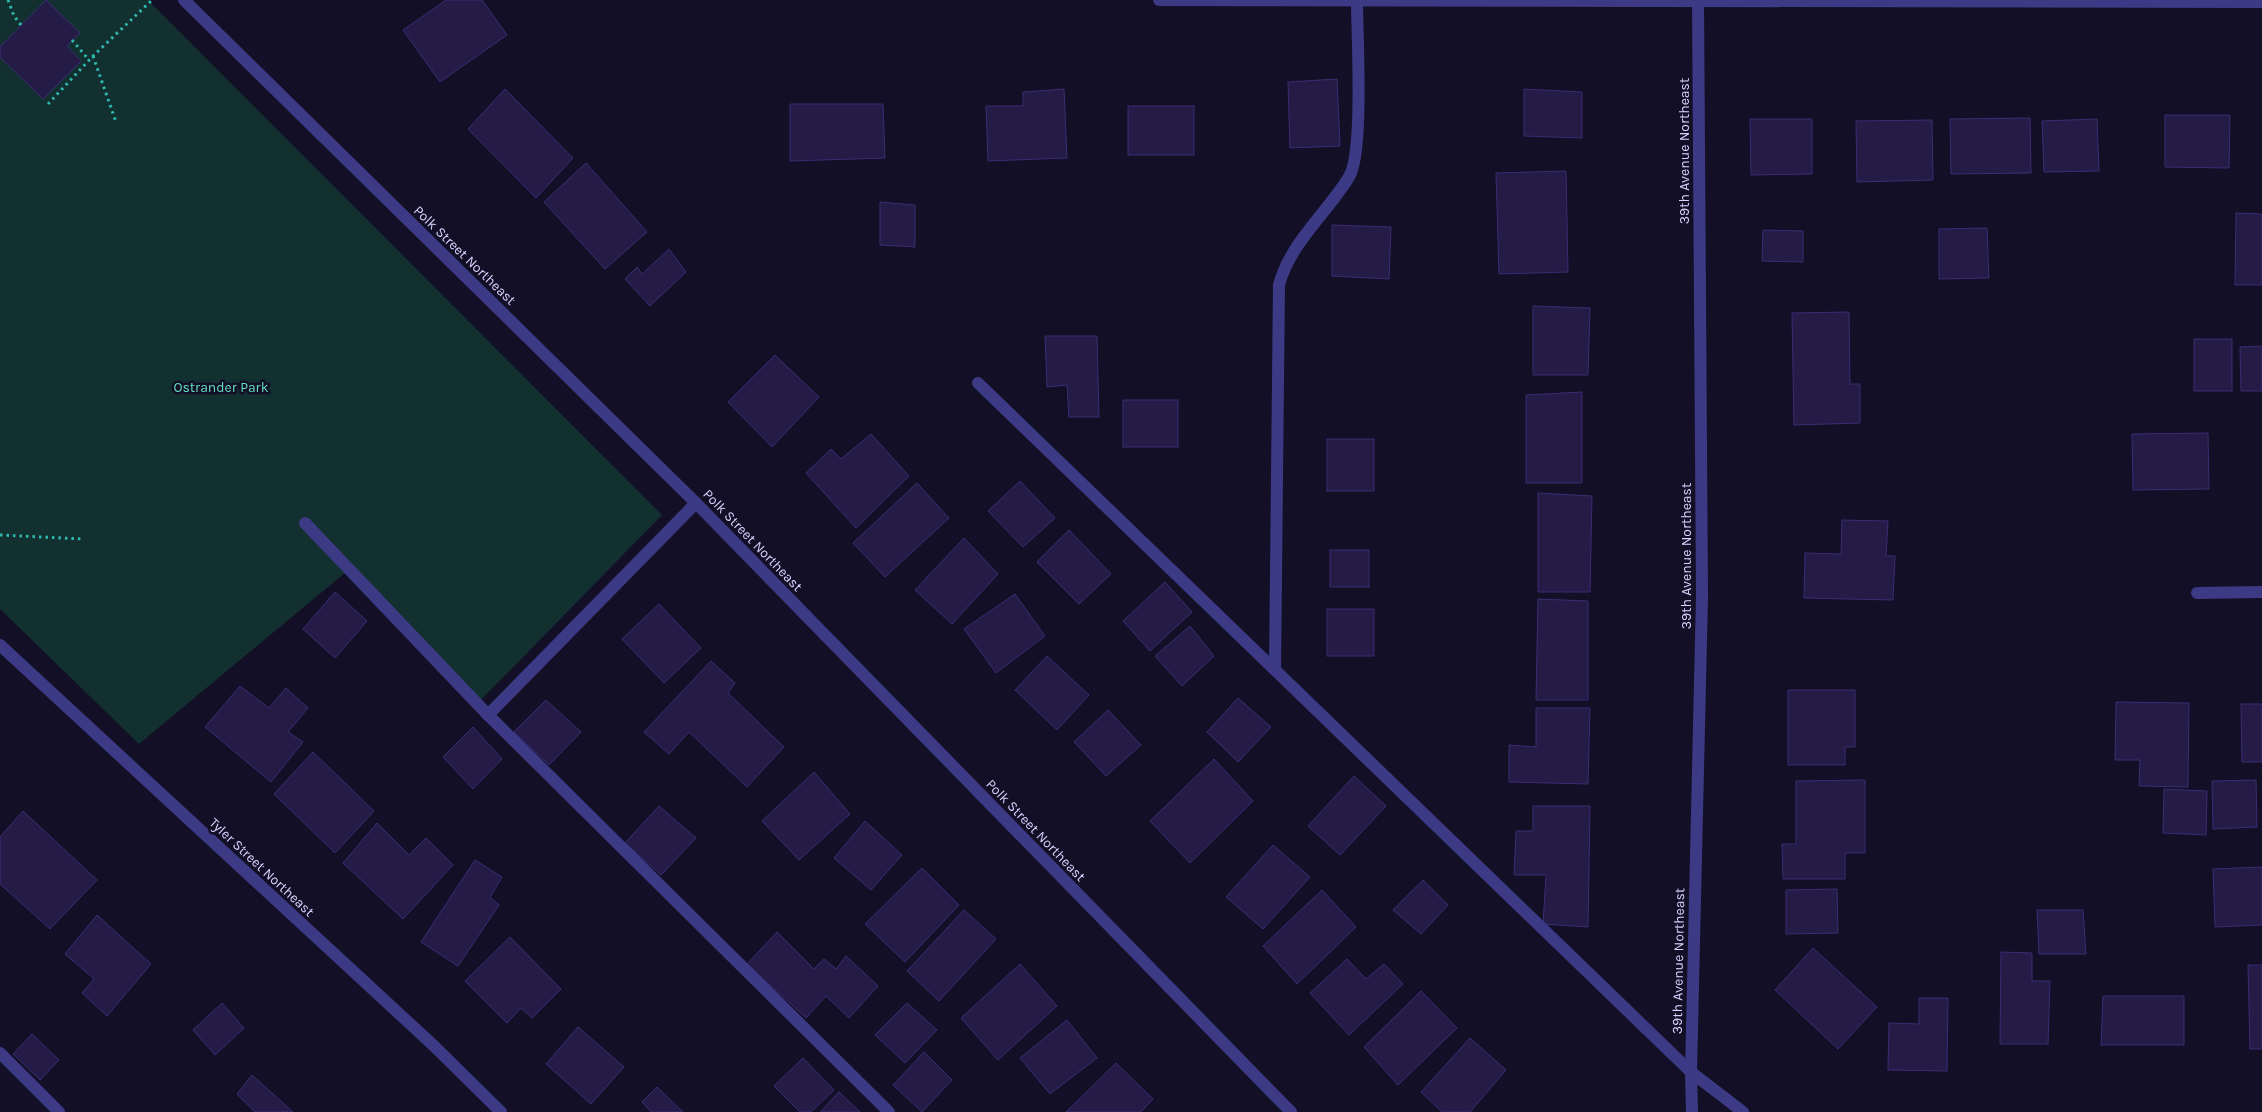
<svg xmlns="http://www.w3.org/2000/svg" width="2262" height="1112" viewBox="0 0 2262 1112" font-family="Karla,sans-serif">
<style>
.green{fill:#12302f}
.building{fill:#241b47;stroke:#3b2d73}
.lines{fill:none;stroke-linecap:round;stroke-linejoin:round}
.path{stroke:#2fb8b0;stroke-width:3;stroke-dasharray:2.5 4;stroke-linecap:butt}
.service{stroke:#3d3a85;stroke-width:12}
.minor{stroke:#3d3a85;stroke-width:12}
.tertiary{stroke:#3d3a85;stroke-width:12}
.labels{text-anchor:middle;stroke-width:5;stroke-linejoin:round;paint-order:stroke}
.street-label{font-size:14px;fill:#d9d4ff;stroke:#130f26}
.park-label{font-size:14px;fill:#5fe0c0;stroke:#130f26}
</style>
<rect width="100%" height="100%" fill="#130f26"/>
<path class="green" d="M0,0h148l514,515 -182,186 -128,-134 -213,177 -139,-135z"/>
<g class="building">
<path d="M46,0l34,33 -13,13 14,15 -38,38 -43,-42v-10z"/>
<path d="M446,0h36l25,35 -67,47 -37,-52z"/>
<path d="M1337,79l3,67 -50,2 -2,-66z"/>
<path d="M505,89l68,69 -37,40 -68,-69z"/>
<path d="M1064,89l3,69 -79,3 -2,-55h37v-14z"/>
<path d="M1524,89l58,3v46l-58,-2z"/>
<path d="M790,104h93l2,54 -95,3z"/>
<rect x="1128" y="106" width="66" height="49"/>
<path d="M2165,115h65l-1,53 -64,-1z"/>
<path d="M2030,118l1,55 -80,1 -1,-55z"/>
<path d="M1750,119h62v55l-61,1z"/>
<path d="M2097,119l2,52 -55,1 -2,-51z"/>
<path d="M1932,120l1,60 -76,2 -1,-61z"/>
<path d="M586,163l61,69 -42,37 -61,-67z"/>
<path d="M1566,171l2,101 -69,2 -3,-101z"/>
<path d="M880,202l35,3v42l-35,-2z"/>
<path d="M2236,213l26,1v71h-27z"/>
<path d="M1332,225l59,2 -2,52 -57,-3z"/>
<path d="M1987,228l2,50 -50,1v-50z"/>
<path d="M1763,230l40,1v31l-41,-1z"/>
<path d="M669,249l17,23 -36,34 -25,-27 12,-12 5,7z"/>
<path d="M1533,306l57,2 -2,67h-55z"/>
<path d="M1849,312l1,72h10v39l-66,2 -2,-112z"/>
<path d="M1045,336h52l2,81h-30l-2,-32 -20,2z"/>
<rect x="2194" y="339" width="38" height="52"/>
<path d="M2262,346v45h-21l-1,-44z"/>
<path d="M775,355l44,42 -47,50 -44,-45z"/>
<path d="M1582,392v91h-56v-88z"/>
<rect x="1123" y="400" width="55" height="47"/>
<path d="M2208,433l1,56 -76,1 -1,-56z"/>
<path d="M871,434l38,42 -53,52 -50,-55 25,-24 10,10z"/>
<rect x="1327" y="439" width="47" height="52"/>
<path d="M1020,481l35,37 -32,29 -35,-36z"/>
<path d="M917,483l32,35 -64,59 -32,-34z"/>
<path d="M1538,493l54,3 -2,96h-52z"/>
<path d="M1842,520l46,1 -2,35h9l-2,44 -89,-2 1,-45 36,1z"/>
<path d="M1069,530l42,44 -32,30 -42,-42z"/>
<path d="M964,538l34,36 -46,50 -37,-34z"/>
<rect x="1330" y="550" width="39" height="37"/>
<path d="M1165,582l27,30 -42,39 -27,-30z"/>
<path d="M335,592l32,29 -32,37 -32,-29z"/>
<path d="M1015,594l30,42 -49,37 -32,-44z"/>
<path d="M1538,599l50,2v99h-52z"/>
<path d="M659,604l42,44 -37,35 -42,-44z"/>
<rect x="1327" y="609" width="47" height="47"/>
<path d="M1190,626l24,30 -32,30 -27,-30z"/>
<path d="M1047,656l42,39 -32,35 -42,-40z"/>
<path d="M711,661l24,22 -7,10 56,54 -37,40 -58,-55 -20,22 -25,-22z"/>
<path d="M240,686l29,22 17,-20 22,20 -20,24 15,10 -32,40 -66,-55z"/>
<path d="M1788,690h67v57h-10v18h-57z"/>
<path d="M1238,698l33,29 -33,35 -31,-30z"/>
<path d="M546,700l35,32 -32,33 -35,-33z"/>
<path d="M2116,702l73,1 -1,84 -49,-1 1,-26h-25z"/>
<path d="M2241,704h21v58h-20z"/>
<path d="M1536,708h54l-2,76 -79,-2v-37l27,2z"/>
<path d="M1108,710l33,35 -35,31 -32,-34z"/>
<path d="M473,727l29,32 -29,30 -30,-32z"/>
<path d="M313,752l61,59 -39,42 -61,-59z"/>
<path d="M1214,759l39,42 -63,62 -40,-42z"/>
<path d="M814,772l36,42 -51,46 -37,-39z"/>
<path d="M1354,776l32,30 -46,49 -32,-29z"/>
<path d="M1865,780v73h-20v26h-62l-1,-35h14v-63z"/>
<path d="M2256,780l1,47 -44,2 -1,-48z"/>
<path d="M2164,789l43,2 -1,44 -43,-2z"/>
<path d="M659,806l37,32 -35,37 -36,-32z"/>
<path d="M1533,806h57l-2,121 -45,-3 3,-49h-32l2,-44h17z"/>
<path d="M23,811l74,69 -47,49 -50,-45v-47z"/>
<path d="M865,821l37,34 -31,35 -37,-32z"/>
<path d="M377,823l32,32 17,-17 27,27 -50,54 -60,-56z"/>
<path d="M1273,845l37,32 -47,52 -37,-32z"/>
<path d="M475,860l27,17 -12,20 9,8 -41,61 -37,-24z"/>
<path d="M2262,867v58l-47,2 -2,-58z"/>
<path d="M922,868l37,37 -54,57 -40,-38z"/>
<path d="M1423,880l25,25 -27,29 -28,-24z"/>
<path d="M1837,889l1,44 -52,1v-44z"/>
<path d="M1322,890l34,37 -59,57 -34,-38z"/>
<path d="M964,910l32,29 -57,62 -32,-30z"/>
<path d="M2037,910h46l3,44h-47z"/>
<path d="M97,915l54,49 -44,52 -25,-23 12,-14 -29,-25z"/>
<path d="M777,932l37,37 10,-10 12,10 10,-13 32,30 -29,32 -23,-22 -20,22 -59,-54z"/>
<path d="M510,937l51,52 -29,29 -11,-10 -14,15 -42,-42z"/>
<path d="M1813,948l64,59 -39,42 -63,-59z"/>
<path d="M2001,952l31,1v28h18l-2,63h-48z"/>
<path d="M1347,959l19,20 18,-15 19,20 -54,51 -39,-42z"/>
<path d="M1020,964l37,42 -59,54 -37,-42z"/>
<path d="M2248,965h14v84h-12z"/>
<path d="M1421,991l36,37 -59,57 -34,-38z"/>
<path d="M2103,996h81v49h-83z"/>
<path d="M1919,998h29l-1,73 -59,-1 1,-47 30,1z"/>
<path d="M222,1003l22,25 -29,27 -22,-25z"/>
<path d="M907,1003l30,27 -32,33 -30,-28z"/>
<path d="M1067,1020l30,38 -47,36 -30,-36z"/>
<path d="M578,1027l46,40 -33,37 -45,-40z"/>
<path d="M32,1034l27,26 -19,20 -27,-26z"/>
<path d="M1470,1038l36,32 -36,42h-28l-21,-20z"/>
<path d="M924,1052l28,28 -30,32 -29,-27z"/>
<path d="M803,1058l31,32 -23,22h-11l-26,-26z"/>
<path d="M1116,1063l37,36 -12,13h-75z"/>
<path d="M252,1075l41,37h-38l-18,-18z"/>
<path d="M657,1087l26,25h-32l-9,-10z"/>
<path d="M839,1092l21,20h-40z"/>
</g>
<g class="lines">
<g class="path">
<path d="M8,0l6,16 7,9"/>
<path d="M72,40l17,20"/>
<path d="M93,56l23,66"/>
<path d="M48,104l45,-48 59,-56"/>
<path d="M0,535l83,4"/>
</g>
<g class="service">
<path d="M978,383l713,689"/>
<path d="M696,503l-208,212 401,397"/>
<path d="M305,523l183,192"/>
<path d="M1275,670l4,-385c11,-42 48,-72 70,-108 15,-24 8,-142 8,-176"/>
<path d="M0,1053l59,59"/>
</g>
<g class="minor">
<path d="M184,0l512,503 595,609"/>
<path d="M2197,593l65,-1"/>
<path d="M0,645l433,400 68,67"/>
<path d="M1691,1072l52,40"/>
<path d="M1692,1112l-1,-40 11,-475 -4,-597"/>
</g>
<path class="tertiary" d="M1159,0l1103,2"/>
</g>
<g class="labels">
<g class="street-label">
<text transform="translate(1684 151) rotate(-90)" y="5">39th Avenue Northeast</text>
<text transform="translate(465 255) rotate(44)" y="5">Polk Street Northeast</text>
<text transform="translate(753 540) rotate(46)" y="5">Polk Street Northeast</text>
<text transform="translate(1686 556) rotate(-90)" y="5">39th Avenue Northeast</text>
<text transform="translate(1036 830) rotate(46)" y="5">Polk Street Northeast</text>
<text transform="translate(262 867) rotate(43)" y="5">Tyler Street Northeast</text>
<text transform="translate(1678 961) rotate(-89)" y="5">39th Avenue Northeast</text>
</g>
<g class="park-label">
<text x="221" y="392">Ostrander Park</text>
</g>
</g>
</svg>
